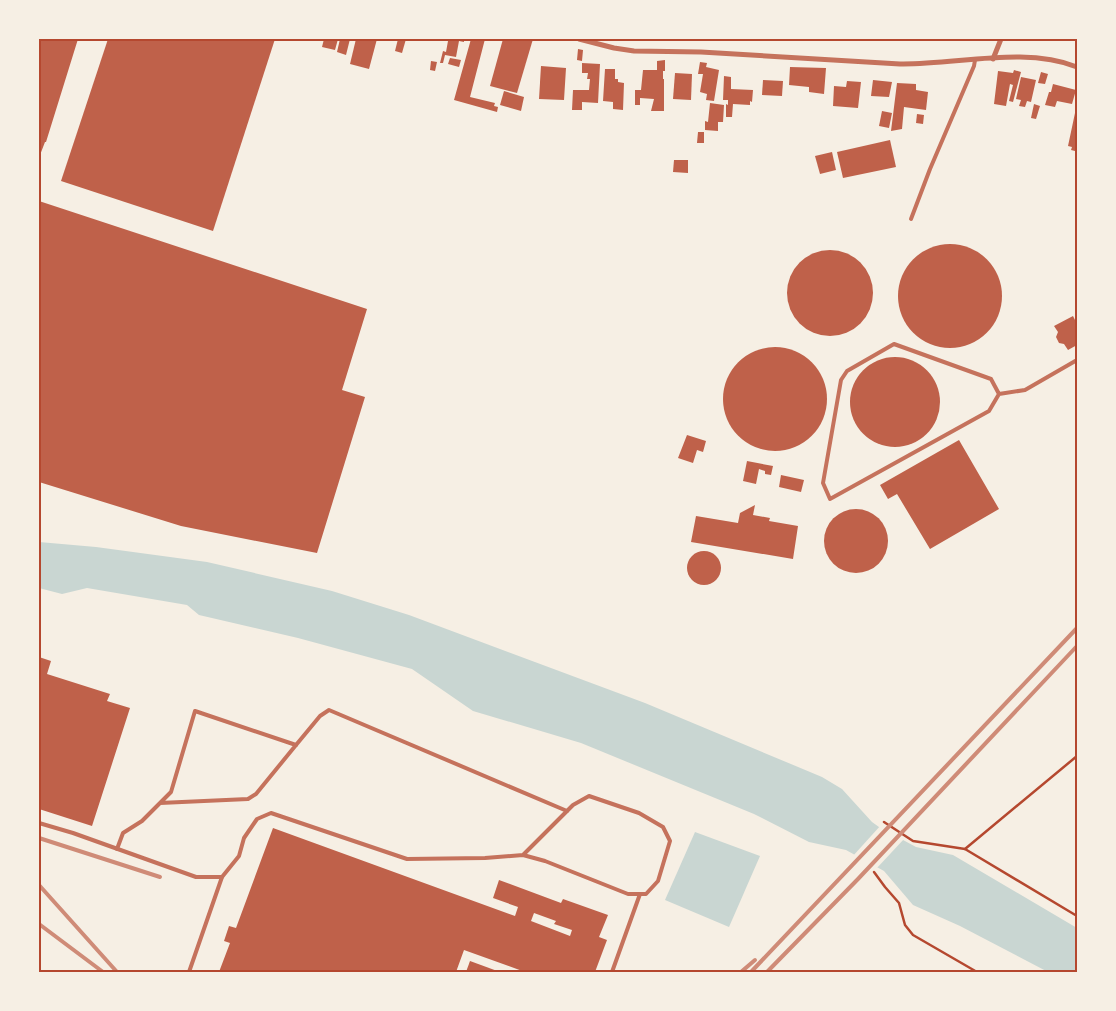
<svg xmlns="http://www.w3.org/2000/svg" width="1116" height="1011" viewBox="0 0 1116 1011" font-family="'Archivo Narrow',sans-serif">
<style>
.water{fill:#c9d6d2}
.pier{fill:#f6efe4}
.building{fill:#bf614a;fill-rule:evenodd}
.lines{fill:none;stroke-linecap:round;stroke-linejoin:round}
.path{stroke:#b5482f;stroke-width:2.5}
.service{stroke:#c5725c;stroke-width:4}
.minor{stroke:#c5725c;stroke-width:5}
.rail{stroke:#cf8b77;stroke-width:4}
.neatline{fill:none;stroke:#b5482f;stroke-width:2}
</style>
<rect width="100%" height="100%" fill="#f6efe4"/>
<g class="water">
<path d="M39,542l57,5 111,15 125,29 77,24 236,88 177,74 20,12 30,33 7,5 37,20 37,8 124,73v44h-29l-88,-46 -47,-21 -29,-34 -38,-21 -37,-8 -55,-28 -173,-71 -108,-32 -61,-42 -114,-31 -99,-23 -12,-10 -100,-17 -25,6 -23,-6z"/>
<path d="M695,832l65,24 -31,71 -64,-27z"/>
</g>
<path class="pier" d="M881,825l24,13 -29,31 -24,-12z"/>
<g class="building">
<path d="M39,39h39l-32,103h-1l-5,13 -1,-1z"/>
<path d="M108,39h167l-62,192 -152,-50z"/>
<path d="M324,39h14l-3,11 -13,-3z"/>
<path d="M340,39h10l-4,16 -9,-3z"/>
<path d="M356,39h21l-8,30 -19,-5z"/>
<path d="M398,39h8l-4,14 -7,-2z"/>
<path d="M443,39h21v3l-5,-1 -3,16 -11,-2 -2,8h-3l3,-12 3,1 2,-11z"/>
<path d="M471,39h14l-15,58 25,6 -1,3 4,1 -1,5 -43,-12z"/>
<path d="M503,39h30l-16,54 -27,-7z"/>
<path d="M578,49l5,1 -1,11 -5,-1z"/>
<path d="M450,58l11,2 -2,7 -11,-3z"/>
<path d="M665,60v11h-2v8h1v32h-13l3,-12 -14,-1v7h-5v-15h6l2,-20h14v-9z"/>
<path d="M431,61l6,1 -2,9 -5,-1z"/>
<path d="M700,62l7,1 -1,4 13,3 -5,31 -8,-1 1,-6 -7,-2 3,-18h-5z"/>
<path d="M582,63l18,1 -2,39 -16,-1v8h-10l1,-20h16l1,-11h-3l1,-6h-6z"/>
<path d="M541,66l25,2 -2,32 -25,-1z"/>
<path d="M790,67l36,1 -2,26 -15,-2v-5l-20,-2z"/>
<path d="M605,69h10v10h3v3l6,1 -1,27 -10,-1v-7l-10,-1z"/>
<path d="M1014,70l7,2 -8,30 -4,-1 4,-16 -3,-1 -4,22 -12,-2 4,-33 15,2z"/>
<path d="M1041,72l7,2 -3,10 -7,-1z"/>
<path d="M675,73l17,1 -1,26 -18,-1z"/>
<path d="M724,76l7,1v12l22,1 -1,12 -2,-1v4l-17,-1 -1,13h-6v-13l2,1v-5h-5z"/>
<path d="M1021,77l15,3 -5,22 -4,-1 -2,6 -6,-1 2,-6 -5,-1z"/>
<path d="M763,80l20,1 -1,15 -20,-1z"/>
<path d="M873,80l19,2 -3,15 -18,-1z"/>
<path d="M847,81l14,1 -3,26 -25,-2 1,-20 12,1z"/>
<path d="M897,83l19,1v6l12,2 -2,18 -22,-3 -2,22 -11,2z"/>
<path d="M1053,84l23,6 -4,14 -15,-3 -2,6 -10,-2 4,-13h2z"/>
<path d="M504,91l20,6 -3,14 -21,-6z"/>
<path d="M710,103l14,2 -1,17h-5v9l-13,-1v-9l3,1z"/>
<path d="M1034,104l6,2 -4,13 -5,-1z"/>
<path d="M882,111l10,2 -3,15 -10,-2z"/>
<path d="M1075,113l2,1v31l-2,6 -4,-1 1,-3 -4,-1z"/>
<path d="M917,114l7,1 -1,9 -7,-1z"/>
<path d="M698,132h6v11h-7z"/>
<path d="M890,140l6,27 -53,11 -6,-26z"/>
<path d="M832,152l4,18 -16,4 -5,-18z"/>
<path d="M674,160h14v13l-15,-1z"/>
<path d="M39,201l328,108 -25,81 23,7 -48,156 -136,-27 -142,-44z"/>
<circle cx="950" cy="296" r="52"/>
<circle cx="830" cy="293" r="43"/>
<path d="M1073,316l4,8v21l-9,5 -4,-6 -5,-1 -3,-6 2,-5 -4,-6z"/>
<circle cx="775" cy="399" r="52"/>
<circle cx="895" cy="402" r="45"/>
<path d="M687,435l19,6 -3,11 -6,-2 -4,13 -15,-5z"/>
<path d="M959,440l40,69 -69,40 -33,-55 -9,5 -8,-14z"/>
<path d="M747,461l26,5 -2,9 -6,-1v-3l-6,-2 -3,15 -13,-3z"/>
<path d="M781,475l23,5 -3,12 -22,-5z"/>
<path d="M755,505l-2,10 17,3 -1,3 29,5 -5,33 -102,-17 5,-26 42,7 2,-10z"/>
<circle cx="856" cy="541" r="32"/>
<circle cx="704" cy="568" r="17"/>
<path d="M39,657l12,4 -4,13 63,20 -3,7 23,7 -38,118 -53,-17z"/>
<path d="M273,828l242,88 3,-9 -25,-9 6,-18 62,23 2,-4 45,16 -9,22 8,3 -12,32h-70l-61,-22 -8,22h-237l11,-29 -6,-2 5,-15 7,2zM534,913l22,8 -2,3 18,6 -2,6 -39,-15z"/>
<path d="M470,961l30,11h-34z"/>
</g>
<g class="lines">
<g class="path">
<path d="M884,822l29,19 52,8 112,67"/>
<path d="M965,849l112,-93"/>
<path d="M874,872l11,15 14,16 6,22 8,10 64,37"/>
</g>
<g class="service">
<path d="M911,219l19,-50 44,-103 1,-6"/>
<path d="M999,394l-8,-15 -97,-35 -47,27 -6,9 -18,103 7,16 159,-88 10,-17 26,-4 52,-30"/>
<path d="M296,745l24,-29 9,-6 238,101"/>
<path d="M39,823l34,10 123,44h26l17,-21 5,-18 13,-19 14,-6 136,46 78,-1 38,-3 22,6 83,33h18l12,-13 12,-40 -7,-14 -24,-14 -50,-17 -16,9 -50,50"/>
<path d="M117,849l6,-16 19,-12 29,-29 24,-81 101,34 -40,49 -8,5 -88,4"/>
<path d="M189,972l33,-95"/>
<path d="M612,972l28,-78"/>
</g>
<g class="minor">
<path d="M579,39l35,9 20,3 67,1 199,12c57,1 124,-18 177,3"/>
<path d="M993,59l8,-20"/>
</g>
<g class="rail">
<path d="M39,838l121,39"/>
<path d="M39,885l78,87"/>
<path d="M39,924l64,48"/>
<path d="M741,972l14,-12"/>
<path d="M751,972l326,-344"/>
<path d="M767,972l91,-93 219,-233"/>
</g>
</g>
<rect width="1116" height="1011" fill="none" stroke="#f6efe4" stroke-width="80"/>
<rect x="40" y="40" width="1036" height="931" class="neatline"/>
</svg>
